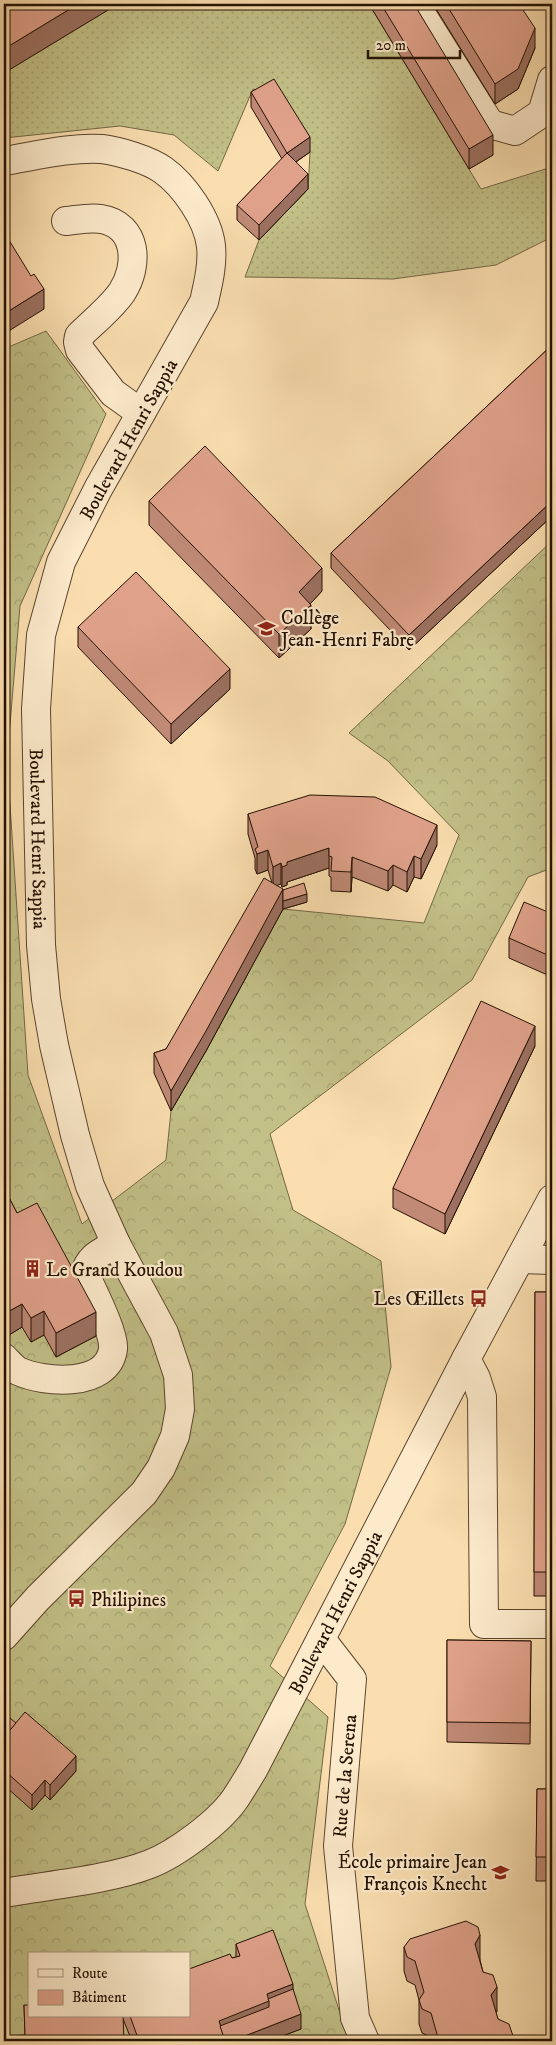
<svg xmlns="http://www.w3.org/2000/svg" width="556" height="2045" viewBox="0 0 556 2045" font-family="'IM FELL DW Pica',serif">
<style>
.grass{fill:url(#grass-dots);stroke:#736844}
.forest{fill:url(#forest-crowns);stroke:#736844;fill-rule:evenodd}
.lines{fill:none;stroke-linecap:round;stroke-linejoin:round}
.minor-casing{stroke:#5a442d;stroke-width:30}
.minor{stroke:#fceacb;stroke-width:28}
.wall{fill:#c08a77;stroke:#241102}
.shaded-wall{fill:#9c7161;stroke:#241102}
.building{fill:#dfa18a;stroke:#241102}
.labels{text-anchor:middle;stroke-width:4.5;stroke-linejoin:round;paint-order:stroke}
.street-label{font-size:19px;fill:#241102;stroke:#fceacb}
.poi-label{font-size:19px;fill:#241102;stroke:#fceacb;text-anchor:start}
</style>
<defs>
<pattern id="grass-dots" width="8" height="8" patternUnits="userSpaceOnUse" patternTransform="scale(1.25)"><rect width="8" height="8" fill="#c2c087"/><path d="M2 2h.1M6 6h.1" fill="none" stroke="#a7a473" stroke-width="1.8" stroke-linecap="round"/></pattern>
<pattern id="forest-crowns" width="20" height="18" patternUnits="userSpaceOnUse" patternTransform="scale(1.25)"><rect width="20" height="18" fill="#c2c087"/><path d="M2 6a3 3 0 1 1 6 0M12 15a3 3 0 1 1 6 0" fill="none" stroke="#a7a473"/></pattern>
</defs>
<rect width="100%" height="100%" fill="#fadeaf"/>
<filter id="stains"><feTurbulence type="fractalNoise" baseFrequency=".004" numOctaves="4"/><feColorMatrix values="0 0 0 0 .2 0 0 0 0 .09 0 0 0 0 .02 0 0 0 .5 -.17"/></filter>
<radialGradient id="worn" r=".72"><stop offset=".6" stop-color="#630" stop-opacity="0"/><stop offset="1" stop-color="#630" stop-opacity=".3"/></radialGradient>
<path class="grass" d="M118,4h251l112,185 71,-22v70l-56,28 -103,14 -148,-2 14,-37 49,-51 2,-37 -36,-58 -21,-5 -35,82 -44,-36 -54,-9 -116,12v-65z"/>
<path class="forest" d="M46,331l60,83 -86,192 -13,154 21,315 54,149 84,-64 5,-49 112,-202 141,14 35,-88 -71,-74 -39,-28 203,-192v327l-24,9 -56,103 -202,154 23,76 88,51 10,106 -46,157 -75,142 58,51 -23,187 44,137h-345v-1692zM29,1954h160v62h-160z"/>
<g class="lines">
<defs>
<g id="minor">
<path d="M415,4l75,120 25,7 27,-18 10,-33"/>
<path id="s1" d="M4,161c31,-5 66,-14 98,-12 17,2 47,11 61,21 21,15 45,49 48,76 2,18 -3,38 -7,56l-106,187 -37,73 -20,73 -5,74 5,236 5,54 8,46 21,90 15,51 26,58 48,89 14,42 2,34 -5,27 -14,32 -17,25 -106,105 -34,38"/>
<path d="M66,221c11,-1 24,-4 35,-2 37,6 38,47 21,73 -10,15 -30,31 -43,44l-1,6 2,8 33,43 28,20"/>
<path d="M520,1259l32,1"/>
<path d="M4,1358c4,4 9,10 14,13 26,12 90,17 95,-22 2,-15 -21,-59 -28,-75 3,-17 17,-22 31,-30"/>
<path d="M466,1359l10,19 6,19 2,227h68"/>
<path d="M321,1639l31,40 -14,167 17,172 10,23"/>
<path id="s2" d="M4,1893c45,-8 105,-13 146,-29 26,-10 69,-42 85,-65 6,-9 12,-19 18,-29l213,-411 86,-160"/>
</g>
</defs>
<use href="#minor" class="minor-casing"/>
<use href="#minor" class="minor"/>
</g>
<g class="wall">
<path d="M369,4h45l79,151 -24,14z"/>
<path d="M433,4h86l16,44 -17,41 -23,15z"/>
<path d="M251,92l59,60 -14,10 12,27 -49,51 -22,-20v-15l45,-46 -31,-52z"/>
<path d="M552,345v171l-143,134 -78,-82v-15z"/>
<path d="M149,501l173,90 -12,13 1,25 -32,29 -130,-133z"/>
<path d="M78,627l152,62 -59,55 -93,-97z"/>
<path d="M248,814l189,31 -16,34 -7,-2 -7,15 -14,-7 -5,6 -36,-14 -1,15 -20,-1v-14l-2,-1v-8l-42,14v3l-5,2 -1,-3 -5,1 7,5 24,12 -24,7 -77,142 -35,60 -17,-38v-20l12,-4 106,-166 -4,-13 -11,4 -2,-5v-11l-7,-24z"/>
<path d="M552,902v75l-43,-19v-20l39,-26z"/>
<path d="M535,1046l-90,188 -52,-26v-20z"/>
<path d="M4,1188l13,25 79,123 -40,21 -12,-22 -13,7 -9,-15 -18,11z"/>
<path d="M535,1292h17v304h-18z"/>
<path d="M447,1640l84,1 -1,103 -83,-2z"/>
<path d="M16,1723l60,48 -26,29 -5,-5 -13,15 -26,-23 -2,-1v-61z"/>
<path d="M537,1789h15v92h-16z"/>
<path d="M236,1944l57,45 8,40 -32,12h-137l-9,-22 -98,16 -1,-30 5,11h160l43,-58 4,-1z"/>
<path d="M404,1947l76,12v1l3,12 14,39 -1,2 2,6 15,22h-81l-1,-4 -9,-4 -3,-9v-24l-4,-15 -8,-4 -3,-10z"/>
</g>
<g class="shaded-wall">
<path d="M78,4h40l-114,69v-24z"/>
<path d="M535,28v20l-17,41 -23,15v-20z"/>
<path d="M493,135v20l-24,14v-20z"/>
<path d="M310,137v15l-23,16v-15z"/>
<path d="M308,174v15l-49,51v-15z"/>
<path d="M6,227v20l-2,2v-21z"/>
<path d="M44,289v20l-40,25v-20z"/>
<path d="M552,501v15l-143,134v-15z"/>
<path d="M322,568v23l-23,25v-24z"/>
<path d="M311,605v24l-32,29v-24z"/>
<path d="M230,669v20l-59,55v-20z"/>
<path d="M437,825v20l-16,34v-20z"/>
<path d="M329,848v20l-42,14v3l-5,2v-20l5,-5z"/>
<path d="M268,850v20l-11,4v-20z"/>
<path d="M414,856v21l-7,15v-20z"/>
<path d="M352,857v20l-1,15v-20z"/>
<path d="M281,863v21l-8,3v-20z"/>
<path d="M393,865v20l-5,6v-20z"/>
<path d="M283,889v20l-77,142 -35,60v-20z"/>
<path d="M307,894v8l-24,7v-8z"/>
<path d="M535,1026v20l-90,188v-20z"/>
<path d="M22,1304v23l-18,11v-24z"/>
<path d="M44,1311v24l-13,7v-24z"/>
<path d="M96,1312v24l-40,21v-24z"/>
<path d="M76,1756v15l-26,29v-15z"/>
<path d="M45,1780v15l-13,15v-15z"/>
<path d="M480,1935v24l-5,9v-24z"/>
<path d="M293,1984v20l-69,36 -5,-19 48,-27z"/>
<path d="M497,1987v24l-6,8v-24z"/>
<path d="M301,2014v15l-32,12h-37z"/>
</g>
<g class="building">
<path d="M4,4h74l-74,45z"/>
<path d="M381,4h33l79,131 -24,14z"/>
<path d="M446,4h73l16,24 -17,41 -23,15z"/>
<path d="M274,79l36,58 -23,16 -36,-61z"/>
<path d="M287,153l21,21 -49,51 -22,-20z"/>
<path d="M4,232l27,44 3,-2 10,15 -40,25z"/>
<path d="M552,345v156l-143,134 -78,-82z"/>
<path d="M205,446l117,122 -23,24 12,13 -32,29 -130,-133z"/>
<path d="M136,572l94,97 -59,55 -93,-97z"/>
<path d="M310,795l65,2 62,28 -16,34 -7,-3 -7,16 -14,-7 -5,6 -36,-14 -1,15 -20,-1 1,-14 -3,-1v-8l-42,14v3l-5,2 -1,-4 -8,4 -5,-17 -11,4 -2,-5 3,-2 -10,-33z"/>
<path d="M264,878l19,11 -77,142 -35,60 -17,-38 12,-4z"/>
<path d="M304,883l3,11 -24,7v-11z"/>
<path d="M524,902l24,10 4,-10v55l-43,-19z"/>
<path d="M481,1001l54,25 -90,188 -52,-26z"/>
<path d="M4,1188l13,25 20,-10 59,109 -40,21 -12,-22 -13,7 -9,-14 -18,10z"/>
<path d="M535,1292h17v280h-18z"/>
<path d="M447,1640l84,1 -1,82 -83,-1z"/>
<path d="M25,1712l51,44 -26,29 -5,-5 -13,15 -26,-23 -2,-1v-34z"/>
<path d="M10,1718l6,5 -12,14v-12z"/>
<path d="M537,1789h15v68h-16z"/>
<path d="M466,1921l12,6 2,8 -5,9 8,28 10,3 4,12 -6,8 7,24 11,5 4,12 -3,5h-76l3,-7 -6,-21 -9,-4 -3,-9 5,-8 -9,-31 -8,-4 -3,-10 6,-8z"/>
<path d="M273,1930l20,54 -26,10 2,7 -50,20 6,20h-86l-9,-25h59v-47l41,-15 2,4 8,-2 -4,-12z"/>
<path d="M293,1989l8,25 -69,27h-7l-5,-15 49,-19v-6l-1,-2z"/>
<path d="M24,2005h5v11h94l1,25h-120v-5l21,-1z"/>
</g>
<defs>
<symbol id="school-bare" viewBox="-9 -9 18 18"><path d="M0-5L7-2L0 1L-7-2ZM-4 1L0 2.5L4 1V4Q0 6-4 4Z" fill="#8f2418" stroke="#fceacb" stroke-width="2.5" paint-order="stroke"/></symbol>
<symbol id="building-bare" viewBox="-9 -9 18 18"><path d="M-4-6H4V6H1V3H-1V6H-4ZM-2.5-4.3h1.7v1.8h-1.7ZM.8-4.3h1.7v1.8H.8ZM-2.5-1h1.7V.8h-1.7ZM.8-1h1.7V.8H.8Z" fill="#8f2418" stroke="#fceacb" stroke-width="2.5" paint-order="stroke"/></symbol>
<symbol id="bus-bare" viewBox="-9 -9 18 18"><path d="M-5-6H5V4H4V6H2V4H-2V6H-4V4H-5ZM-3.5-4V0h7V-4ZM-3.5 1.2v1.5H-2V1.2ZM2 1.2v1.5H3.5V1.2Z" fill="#8f2418" stroke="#fceacb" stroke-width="2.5" paint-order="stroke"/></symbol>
</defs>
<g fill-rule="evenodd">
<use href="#school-bare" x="254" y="616" width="25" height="25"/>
<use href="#building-bare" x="20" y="1256" width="25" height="25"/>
<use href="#bus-bare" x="466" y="1286" width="25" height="25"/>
<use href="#bus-bare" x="64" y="1586" width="25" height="25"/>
<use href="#school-bare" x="488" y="1860" width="25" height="25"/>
</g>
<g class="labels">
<g class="street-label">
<text transform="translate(128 439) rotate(-61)" y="7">Boulevard Henri Sappia</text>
<text dy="7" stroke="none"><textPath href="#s1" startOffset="889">Boulevard Henri Sappia</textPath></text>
<text dy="7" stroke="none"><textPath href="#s2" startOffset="469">Boulevard Henri Sappia</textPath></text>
<text transform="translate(344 1776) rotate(-85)" y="7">Rue de la Serena</text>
</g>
<g class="poi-label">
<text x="281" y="624">Collège<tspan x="281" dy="22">Jean-Henri Fabre</tspan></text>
<text x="46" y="1276">Le Grand Koudou</text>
<text x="464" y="1305" text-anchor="end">Les Œillets</text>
<text x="91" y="1606">Philipines</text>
<text x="487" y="1868" text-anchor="end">École primaire Jean<tspan x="487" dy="22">François Knecht</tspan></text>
</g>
</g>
<rect width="556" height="2045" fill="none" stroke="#fadeaf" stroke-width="20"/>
<rect x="5" y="5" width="546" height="2035" fill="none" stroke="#241102" stroke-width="2.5"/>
<rect x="10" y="10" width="536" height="2025" fill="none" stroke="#241102"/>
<rect x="28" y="1952" width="162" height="65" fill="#fceacb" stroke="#a6937b"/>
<rect x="38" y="1969" width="25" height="8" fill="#fceacb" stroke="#a6937b"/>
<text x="72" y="1978" font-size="15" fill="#241102">Route</text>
<rect x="38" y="1990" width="25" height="15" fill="#dfa18a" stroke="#a6937b"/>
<text x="72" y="2002" font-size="15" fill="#241102">Bâtiment</text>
<path d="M368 50v8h92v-8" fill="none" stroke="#241102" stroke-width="2.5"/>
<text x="376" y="50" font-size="15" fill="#241102" stroke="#fceacb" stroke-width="4" paint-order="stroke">20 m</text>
<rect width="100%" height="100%" filter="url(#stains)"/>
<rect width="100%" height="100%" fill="url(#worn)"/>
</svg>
